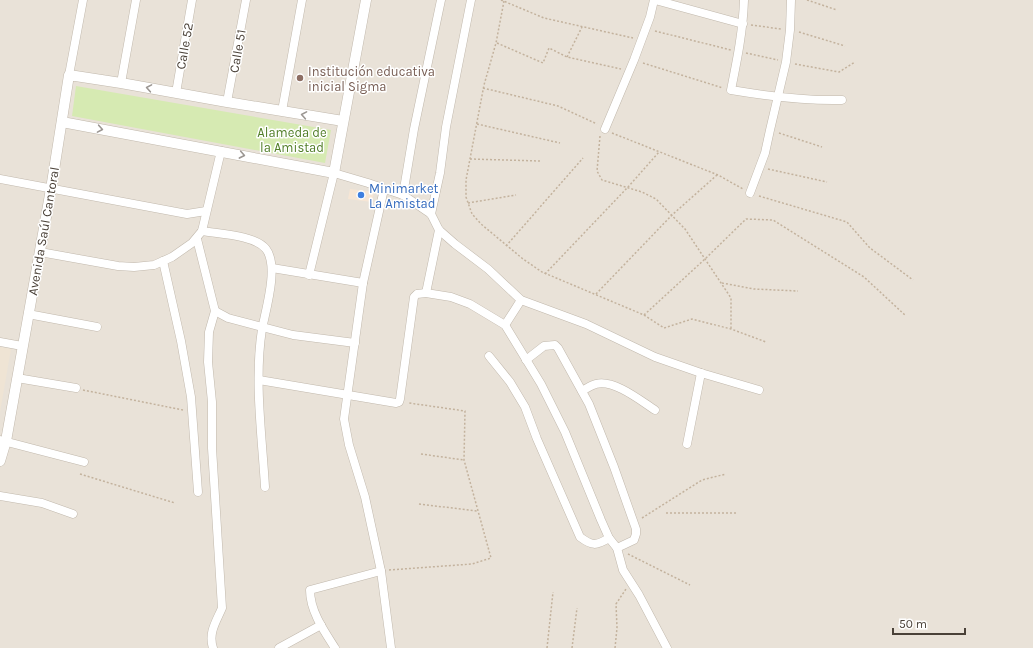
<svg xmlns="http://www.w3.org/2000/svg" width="1033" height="648" viewBox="0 0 1033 648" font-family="Karla,sans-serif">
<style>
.residential{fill:#e9e2d8}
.commercial{fill:#f7e6d5}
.education{fill:#efe4d4}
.green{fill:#d6eab2}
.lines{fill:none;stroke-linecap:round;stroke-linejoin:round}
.minor-casing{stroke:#c1b8ac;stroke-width:9}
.tertiary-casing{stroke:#c1b8ac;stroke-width:11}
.path{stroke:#c3b29d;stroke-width:1.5;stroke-dasharray:2 2;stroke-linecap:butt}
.minor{stroke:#fff;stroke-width:8}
.tertiary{stroke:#fff;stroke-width:10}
.oneway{stroke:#9b9692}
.education-dot{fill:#8d6e63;stroke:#fff;stroke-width:1.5}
.shop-dot{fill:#3f7fe0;stroke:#fff;stroke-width:1.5}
.labels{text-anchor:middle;stroke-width:3;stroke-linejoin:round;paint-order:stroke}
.street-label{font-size:13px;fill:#4a4138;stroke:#fff}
.education-label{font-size:13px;fill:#785e54;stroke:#fff;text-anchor:start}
.park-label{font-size:13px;fill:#517e28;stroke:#fff}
.shop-label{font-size:13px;fill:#366cbe;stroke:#fff;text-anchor:start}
</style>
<rect width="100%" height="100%" fill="#f5f1ea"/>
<rect class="residential" x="0" y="0" width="1033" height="648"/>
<path class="commercial" d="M350,189l24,3 -2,10 -24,-3z"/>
<path class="education" d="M0,347l11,2 -11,63z"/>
<path class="green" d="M76,86l255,44 -6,33 -253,-47z"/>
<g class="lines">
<defs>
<g id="minor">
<path d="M655,0l88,24"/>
<path d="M744,0c-1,31 -7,60 -13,90 36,6 74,11 111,10"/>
<path d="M69,75l14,-75"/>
<path d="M121,83l15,-83"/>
<path d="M176,93l16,-93"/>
<path d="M227,102l19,-102"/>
<path d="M282,111l20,-111"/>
<path d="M605,129l29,-69 16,-43 4,-17"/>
<path d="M0,179l187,35 19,-3"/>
<path d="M384,189l-21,94 -19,136 5,26 16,52 16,74 10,77"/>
<path d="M750,193l15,-40 5,-23 16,-68 4,-32 1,-30"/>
<path d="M403,195l11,-66 27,-129"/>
<path d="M431,214l9,-41 6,-46 25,-127"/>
<path d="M202,231c17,3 53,4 64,18 13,17 0,60 -4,80 -8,52 0,106 3,158"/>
<path d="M197,239l18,72 -6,21 -1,30 4,40v46l10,160c-6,14 -14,25 -9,40"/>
<path d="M40,252l78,14 16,1 20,-2 18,-8 20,-14 10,-12 19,-80"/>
<path d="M163,261l18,80 10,56 7,95"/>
<path d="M272,268l91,15"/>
<path d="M309,275l25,-102 34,10 35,12 28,19 8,16 16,14 33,25 33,31 65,24 69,33 46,16 58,17"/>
<path d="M426,293l13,-63"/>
<path d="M215,311l13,7 65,17 62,8"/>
<path d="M28,314l69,13"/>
<path d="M505,325l16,-25"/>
<path d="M0,342l22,4"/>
<path d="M489,356l21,26 15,25 12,32 43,98c12,9 16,9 29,1"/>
<path d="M526,360l18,-14 11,-1 3,3 31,56 25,63 22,62v5l-2,6 -17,8"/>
<path d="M17,378l59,10"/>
<path d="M259,380l137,23 3,-1 1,-3 14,-102 3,-3 9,-1 25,4 19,7 35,21 36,59 24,48 36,88 8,18 8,10 6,22 16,25 28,53"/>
<path d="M582,391c4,-2 9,-6 14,-7 18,-5 45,17 59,26"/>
<path d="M0,440l84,22"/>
<path d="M687,444l14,-71"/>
<path d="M0,496l42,7 31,11"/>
<path d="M279,648l42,-23"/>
<path d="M335,648c-11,-17 -25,-37 -25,-58l71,-19"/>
</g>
<g id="tertiary">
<path d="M62,122l272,51 32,-173"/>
<path d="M0,461l6,-20 45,-252 18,-114 52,8 106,19 116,19"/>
</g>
</defs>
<use href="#minor" class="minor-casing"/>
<use href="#tertiary" class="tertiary-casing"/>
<g class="path">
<path d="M501,0l43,18 89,20"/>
<path d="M807,0l30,10"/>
<path d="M504,1l-8,42 -12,42 -18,95v17l6,17 9,10 42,35 19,13 102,43 20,13 28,-9 39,10 35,13"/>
<path d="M751,25l30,4"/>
<path d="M655,31l76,19"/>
<path d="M799,32l46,14"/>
<path d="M497,43l46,20 6,-15 18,9 54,12"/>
<path d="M746,53l32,7"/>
<path d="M567,57l15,-30"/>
<path d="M643,63l80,25"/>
<path d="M795,64l44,8 16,-10"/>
<path d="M483,88l75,18 39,18"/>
<path d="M477,124l83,19"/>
<path d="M612,133l106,42 25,14"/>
<path d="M779,133l43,14"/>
<path d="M600,136l-3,35 5,9 40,12 14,7 29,30 46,69v31"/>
<path d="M470,159l70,2"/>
<path d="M768,169l59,13"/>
<path d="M759,196l88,26 23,26 43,32"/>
<path d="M468,203l48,-8"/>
<path d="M506,246l77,-88"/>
<path d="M545,274l83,-87 31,-35"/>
<path d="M722,283l32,6 44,2"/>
<path d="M596,294l76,-79 45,-40"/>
<path d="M644,315l61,-56 41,-40 27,1 91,57 42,39"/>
<path d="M83,390l100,20"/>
<path d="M421,454l43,6"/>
<path d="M80,474l95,29"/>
<path d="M419,504l58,7"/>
<path d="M666,513h72"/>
<path d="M642,518l60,-38 24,-6"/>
<path d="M628,554l62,31"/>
<path d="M389,570l83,-6 19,-6 -27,-98 1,-49 -56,-8"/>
<path d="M547,648l6,-56"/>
<path d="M572,648l5,-40"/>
<path d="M615,648l2,-20 -1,-24 10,-15"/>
</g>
<use href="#minor" class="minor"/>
<use href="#tertiary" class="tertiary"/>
</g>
<defs><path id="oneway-chevron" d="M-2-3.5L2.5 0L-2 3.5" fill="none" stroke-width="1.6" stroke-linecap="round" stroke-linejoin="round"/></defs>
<g class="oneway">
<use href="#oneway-chevron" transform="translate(149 88) rotate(-170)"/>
<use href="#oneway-chevron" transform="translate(304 115) rotate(-170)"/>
<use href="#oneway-chevron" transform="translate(100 129) rotate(10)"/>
<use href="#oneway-chevron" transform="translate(242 155) rotate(11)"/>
</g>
<circle class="education-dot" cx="300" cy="78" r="4"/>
<circle class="shop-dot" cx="361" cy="195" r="4"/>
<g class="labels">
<g class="street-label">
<text transform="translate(184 46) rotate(-80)" y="5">Calle 52</text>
<text transform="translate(237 51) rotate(-80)" y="5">Calle 51</text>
<text transform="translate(43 231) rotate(-80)" y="5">Avenida Saúl Cantoral</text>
</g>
<g class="education-label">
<text x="308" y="76">Institución educativa<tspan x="308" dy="15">inicial Sigma</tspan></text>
</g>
<g class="park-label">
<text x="292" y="137">Alameda de<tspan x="292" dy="15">la Amistad</tspan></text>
</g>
<g class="shop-label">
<text x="369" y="193">Minimarket<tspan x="369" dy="15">La Amistad</tspan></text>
</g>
</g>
<path d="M893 628v6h72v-6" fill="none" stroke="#4a4138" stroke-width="2"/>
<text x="899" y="628" font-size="12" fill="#4a4138" stroke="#ffffff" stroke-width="3" paint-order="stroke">50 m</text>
</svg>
